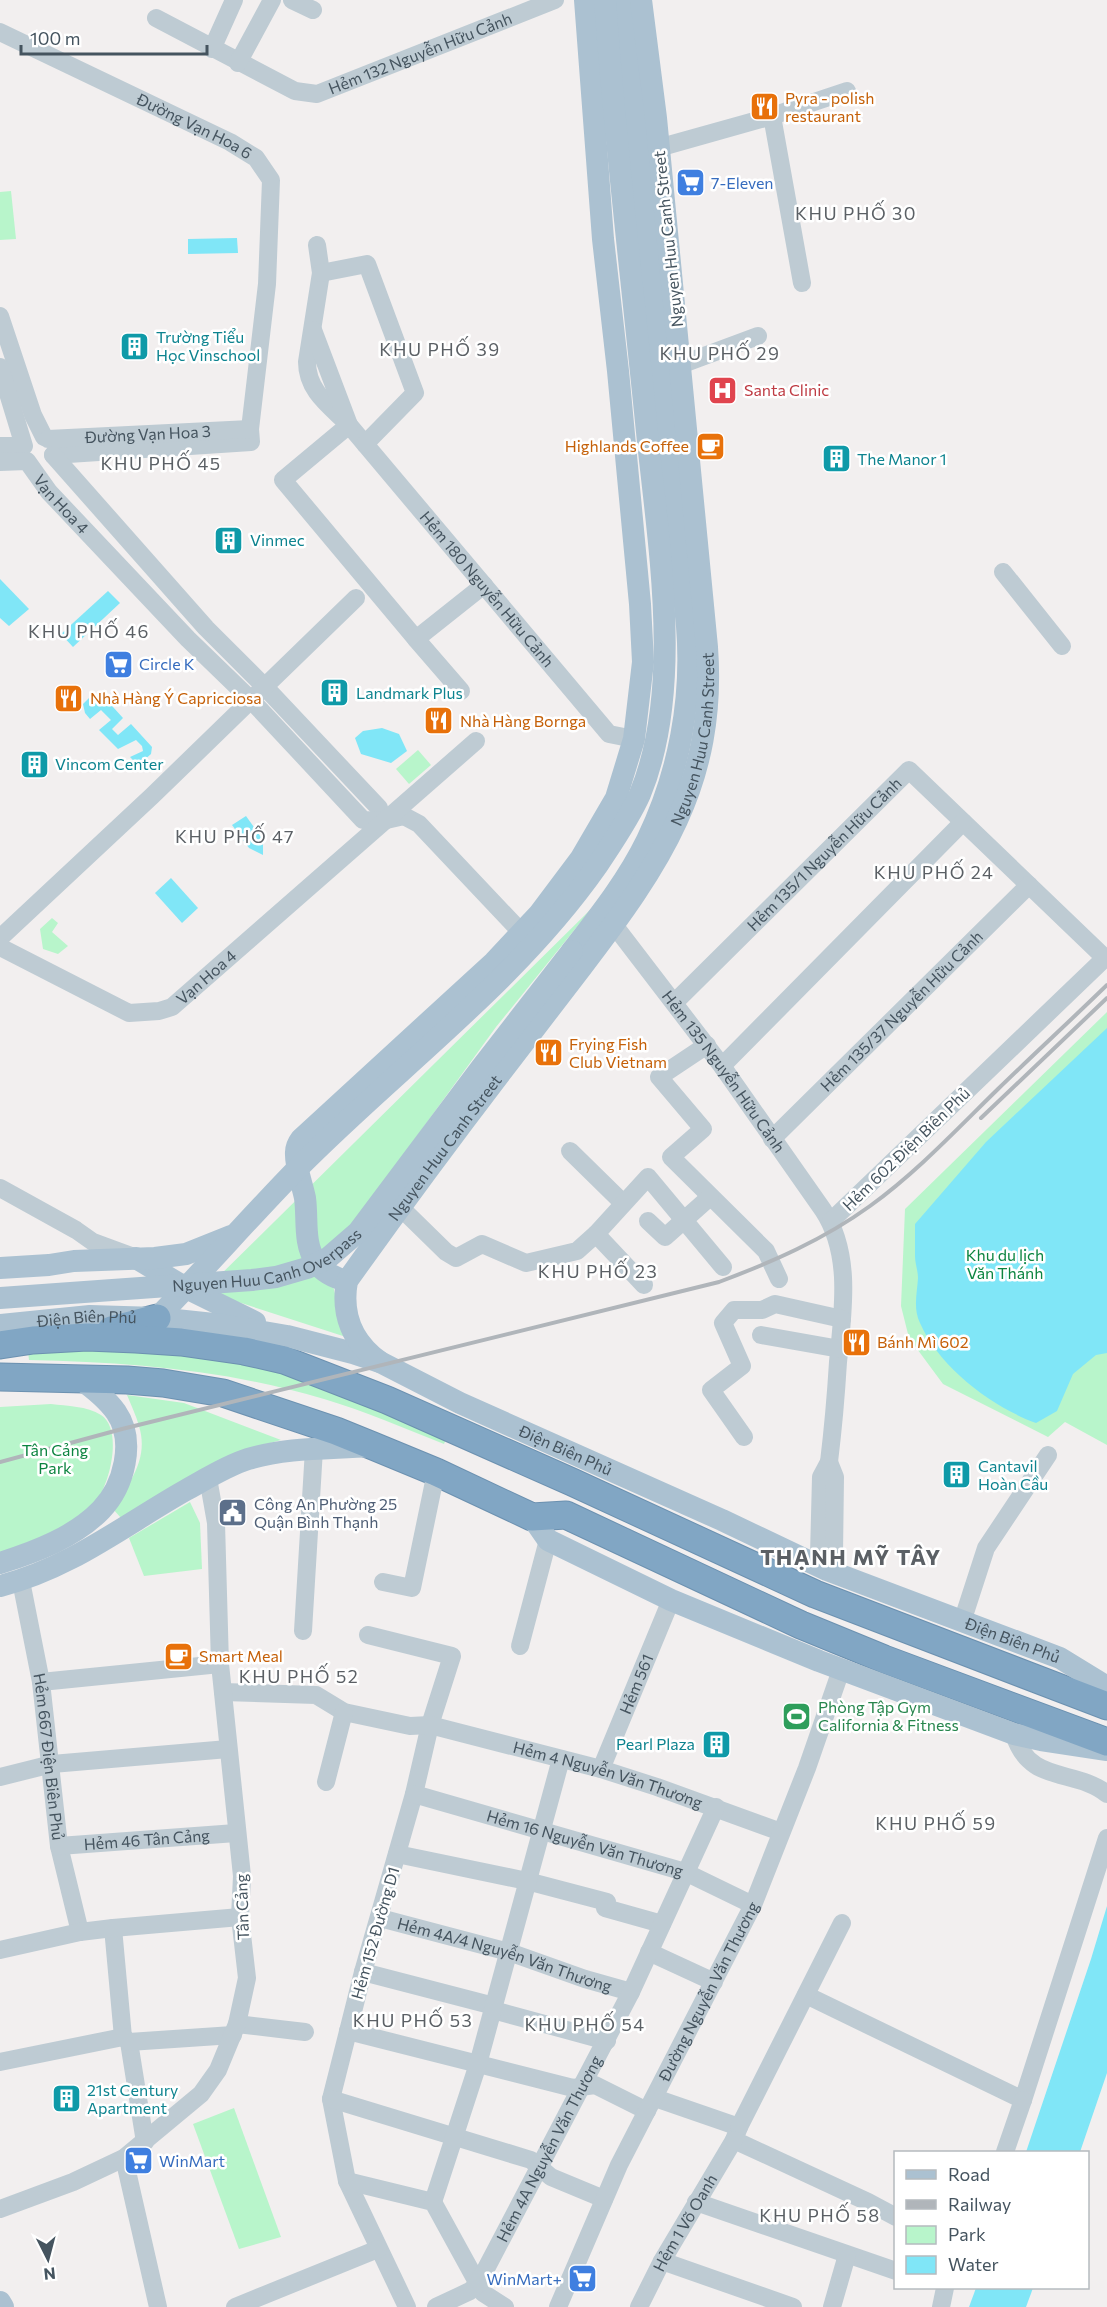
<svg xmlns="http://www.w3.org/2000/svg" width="1107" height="2307" viewBox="0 0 1107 2307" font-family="Commissioner,sans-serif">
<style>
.green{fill:#b8f5cb}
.water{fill:#80e6f7}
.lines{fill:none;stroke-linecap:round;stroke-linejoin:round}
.highway-casing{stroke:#6c91b0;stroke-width:29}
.minor{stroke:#becbd3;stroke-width:18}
.major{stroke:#abc1d1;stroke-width:22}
.highway{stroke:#81a6c4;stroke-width:27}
.rail{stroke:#b0b5ba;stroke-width:4}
.major-bridge{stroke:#abc1d1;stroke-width:22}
.labels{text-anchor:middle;stroke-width:5;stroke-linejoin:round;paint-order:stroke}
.street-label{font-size:16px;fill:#45545f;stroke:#fff}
.food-label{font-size:16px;fill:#c56008;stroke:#fff;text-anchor:start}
.shop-label{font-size:16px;fill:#366cbe;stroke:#fff;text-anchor:start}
.culture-label{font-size:16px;fill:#0d838f;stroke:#fff;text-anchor:start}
.health-label{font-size:16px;fill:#be3a42;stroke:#fff;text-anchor:start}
.park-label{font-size:16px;fill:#0c8440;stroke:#fff}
.service-label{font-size:16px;fill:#4e5e75;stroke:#fff;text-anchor:start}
.leisure-label{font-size:16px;fill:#27864d;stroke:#fff;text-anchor:start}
.neighbourhood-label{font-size:18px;letter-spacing:1.5px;fill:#5b6065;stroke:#fff}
.district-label{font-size:22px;font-weight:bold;letter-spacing:1.5px;fill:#5b6065;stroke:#fff}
</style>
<rect width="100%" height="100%" fill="#f2efef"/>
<g class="green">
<path d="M11,191l5,48 -16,1v-48z"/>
<path d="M418,750l13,15 -22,19 -13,-15z"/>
<path d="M592,908l-96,119 -142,196 -22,21 -1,34 15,59 -142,-46z"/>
<path d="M52,918l6,5 -6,9 16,14 -10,8 -15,-5 -3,-20z"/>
<path d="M1107,1012v433l-42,-23 -17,15 -105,-53 -34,-46 -8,-32 4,-97z"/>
<path d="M120,1350l97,9 86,19 143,61 -2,5c-40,-16 -80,-33 -120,-45 -96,-29 -196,-37 -295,-39l-1,-9z"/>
<path d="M127,1395l57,8 97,37 -22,6 -138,72 -8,-9c17,-27 36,-50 26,-83 -3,-11 -8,-21 -12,-31z"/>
<path d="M51,1404c16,2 36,2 50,11 23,15 8,73 -7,89 -24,26 -63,36 -94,49v-146z"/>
<path d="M190,1502l10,21 2,46 -58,7 -15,-38z"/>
<path d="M234,2108l47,129 -42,12 -46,-125z"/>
</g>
<g class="water">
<path d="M237,238l1,15 -50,1v-15z"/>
<path d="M0,579l29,30 -20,17 -9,-8z"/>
<path d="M108,591l12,12 -47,44 -12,-13z"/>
<path d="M95,695l8,1 20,22 -11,11 6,6 13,-11 21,23 -1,7 -8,7 -8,1 -5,-5 13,-6 -1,-5 -6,-6 -18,9 -19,-19 12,-10 -10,-10 -11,9 -5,-6 -2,-9 6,-6z"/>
<path d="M382,728l17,6 8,17 -16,12 -30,-9 -6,-16 8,-7z"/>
<path d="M246,816l17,24v15l-14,-7 -17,-23z"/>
<path d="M171,878l27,30 -16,15 -27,-30z"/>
<path d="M1107,1028v325l-11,2 -23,19 -16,37 -21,12c-44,-16 -97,-56 -116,-100 -7,-15 -3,-29 -2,-45 0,-7 -3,-15 -3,-22 0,-11 0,-22 0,-32l71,-82z"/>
<path d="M1107,1906v167l-27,79h-54l65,-193z"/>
<path d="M976,2288h57l-7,19h-57z"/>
</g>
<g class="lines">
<defs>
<g id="highway">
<path d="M111,1330l46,-12"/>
<path d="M0,1345l33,-5 54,-3 49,2 45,3 63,9 40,9 103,40 185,82 243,112 292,112"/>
<path d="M0,1377l127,3 36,3 60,10 113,38 37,15 63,26 96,45 34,-2 235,110 83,34 223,83"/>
</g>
</defs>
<use href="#highway" class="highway-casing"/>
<g class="minor">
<path d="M292,0l21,10"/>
<path id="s1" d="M156,18l139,73 22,3 238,-94"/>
<path id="s2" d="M0,32l230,110 26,16 15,22 -4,104 -17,145 1,13 -198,13"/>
<path d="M212,49l22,-49"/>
<path d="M238,63l34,-63"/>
<path d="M772,116l30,167"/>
<path d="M658,148l114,-32 75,-25"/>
<path id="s3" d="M317,245l4,28 -14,89c0,29 23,44 42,63l260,309 25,5"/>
<path d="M321,273l46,-9 48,129 -50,51"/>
<path d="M0,316l33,99 11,22"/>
<path d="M313,330l36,95 -66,55 133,159 68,-54"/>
<path d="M680,365l78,-29"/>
<path d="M0,367l24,79h-24"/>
<path id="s4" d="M48,439l202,-10"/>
<path d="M53,455l153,173 58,58 115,122 3,13"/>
<path id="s5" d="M0,462l27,-1 22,31 139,147 63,61 112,120 19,1 22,-5 15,8 103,109"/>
<path d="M1003,572l59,74"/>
<path d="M416,639l45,52"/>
<path id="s6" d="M614,925l108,141 101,144c29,44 20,101 15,152 -2,33 -5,67 -9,100l-8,15 -2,78 8,15"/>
<path d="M0,938l152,-142 204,-198"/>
<path id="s7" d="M0,947l129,66 30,-2 13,-4 304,-266"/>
<path id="s8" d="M675,1002l234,-232 196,188 -274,263"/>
<path d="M707,1045l-48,32 44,52 -32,28 95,94 13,28"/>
<path d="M722,1066l241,-244"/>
<path id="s9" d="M772,1139l257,-254"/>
<path d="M570,1151l53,52"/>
<path d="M0,1188l76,42 17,12 38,14"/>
<path d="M400,1207l46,45 10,6 26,-14 44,19 51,-12 19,-17 52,-57 75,90"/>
<path d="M648,1221l17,16 45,-40"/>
<path d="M596,1234l48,51"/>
<path d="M761,1335l79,14"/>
<path d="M744,1437l-33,-47 31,-24 -19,-43 11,-13h28l13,-6 67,15"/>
<path d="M827,1570l7,-16 1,-77 -6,-15"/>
<path id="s10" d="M21,1581l20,101 18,164 21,86"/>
<path d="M383,1582l29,6 24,-116"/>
<path d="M962,1622l24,-74 62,-93"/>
<path d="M303,1631l11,-182"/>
<path d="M368,1635l84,21 -22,69 -16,69 -51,178 -32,127 16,82 60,126"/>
<path d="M520,1646l28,-106"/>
<path d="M41,1682l179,-18"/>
<path id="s11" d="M223,1692l93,3 28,17 66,14 20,-1 171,44 56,18 124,45"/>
<path d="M1014,1734c15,51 61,34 93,60"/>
<path id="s12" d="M601,1769l70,-169"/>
<path d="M0,1777l52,-13 176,-15"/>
<path d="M326,1782l18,-70"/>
<path id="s13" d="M414,1794l271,78 68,33"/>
<path id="s14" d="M59,1846l177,-13"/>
<path d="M397,1854l130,27 80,21 -2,6 57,16"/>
<path id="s15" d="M380,1918l129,34 76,27 46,13"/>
<path d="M113,1928l10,109"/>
<path d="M0,1950l80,-18 33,-4 127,-11"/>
<path d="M649,1952l65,30"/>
<path d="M363,1972l131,34"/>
<path d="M806,1995l217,105 84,-262"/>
<path d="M493,2010l114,31"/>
<path d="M237,2024l68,8"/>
<path d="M348,2031l225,57 22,-3 52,26"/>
<path d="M129,2042l16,100"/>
<path d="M0,2062l123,-25 6,5 104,-7"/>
<path d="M655,2098l84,29 -5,13 134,62 28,15"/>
<path d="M331,2099l200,61 20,17 53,22"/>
<path d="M739,2127l103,-204"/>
<path d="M1005,2152l18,-52"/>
<path d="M124,2158l34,149"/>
<path d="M347,2181l86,21 50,91 22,14"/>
<path d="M433,2202l45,-138 83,-305"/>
<path d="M696,2202l200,69"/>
<path d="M0,2209l73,-27 51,-24 77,-64 17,-24 19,-46 10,-46 -7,-61 2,-41 -22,-212 -4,-141 -8,-45"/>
<path d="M662,2261l131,46"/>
<path d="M235,2307l143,-58"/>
<path id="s16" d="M436,2307l34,-16 8,-7 153,-292 85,-185"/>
<path id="s17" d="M558,2307l61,-142 134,-260 54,-137 34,-98"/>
<path id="s18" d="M639,2307l23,-46 72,-121"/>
<path d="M832,2307l15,-52"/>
<path d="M941,2307l4,-19"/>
</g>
<g class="major">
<path d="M572,951c27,-35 55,-70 75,-111 32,-66 46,-141 40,-214l-63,-626"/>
<path d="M136,1258l50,30 69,34"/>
<path d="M0,1268l49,-3 25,-4 81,-3 31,-4 45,-18"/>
<path d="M347,1281c-12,-3 -24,-8 -31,-19 -13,-19 -8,-43 -11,-64 -3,-15 -10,-31 -9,-46 0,-5 2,-9 5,-13l193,-177 45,-48 42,-56 35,-60 18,-59 9,-77 -3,-58 -22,-233 -15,-132 -18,-239"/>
<path d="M157,1318c48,-49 93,-101 141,-150 100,-101 217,-185 299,-302 15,-23 32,-47 43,-72 44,-106 18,-251 7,-362 -14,-144 -32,-288 -42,-432"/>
<path id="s19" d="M0,1325l90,-9 67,2 66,7 64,11 66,17 27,9 80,41 262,117 105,50 233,88 47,29"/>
<path id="s20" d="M380,1362c-28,-20 -39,-48 -33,-81 54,-76 109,-150 165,-223 23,-30 46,-60 69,-90 78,-102 136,-185 126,-321l-51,-529 -15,-118"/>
<path d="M532,1517l16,23 123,60 148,61 195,73 27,6 66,10"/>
<path d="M0,1563c35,-11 75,-26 101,-53 23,-24 35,-69 15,-98 -10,-14 -23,-24 -37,-34"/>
<path d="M0,1586c71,-18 124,-61 186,-96 20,-11 40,-24 62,-31 40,-12 81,-10 122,-13"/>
<path d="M0,2302l3,5"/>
</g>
<use href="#highway" class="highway"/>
<g class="rail">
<path d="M981,1118l126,-120"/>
<path d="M0,1462l122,-33 597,-147c53,-20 104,-42 151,-76 47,-34 86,-76 128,-117 36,-35 73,-69 109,-104"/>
</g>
<path class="major-bridge" id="s21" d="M0,1298l252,-18 24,-3 31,-9 21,-10 30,-26 123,-164 91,-117"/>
</g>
<defs>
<symbol id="restaurant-square" viewBox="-11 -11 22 22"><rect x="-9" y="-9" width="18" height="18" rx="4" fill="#e8710a" stroke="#fff"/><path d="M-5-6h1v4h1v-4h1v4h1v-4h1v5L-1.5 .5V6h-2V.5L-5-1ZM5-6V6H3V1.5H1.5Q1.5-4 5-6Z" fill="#fff"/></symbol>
<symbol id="supermarket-square" viewBox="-11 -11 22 22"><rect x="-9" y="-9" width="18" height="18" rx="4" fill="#3f7fe0" stroke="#fff"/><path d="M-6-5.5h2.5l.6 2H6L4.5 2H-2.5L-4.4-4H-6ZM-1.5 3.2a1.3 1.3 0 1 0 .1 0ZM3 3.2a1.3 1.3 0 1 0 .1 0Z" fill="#fff"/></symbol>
<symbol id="building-square" viewBox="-11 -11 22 22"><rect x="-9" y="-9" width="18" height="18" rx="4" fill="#0f9aa8" stroke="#fff"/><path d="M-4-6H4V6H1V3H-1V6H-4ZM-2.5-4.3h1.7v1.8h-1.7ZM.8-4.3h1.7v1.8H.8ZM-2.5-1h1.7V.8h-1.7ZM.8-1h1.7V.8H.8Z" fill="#fff"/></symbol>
<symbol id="hospital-square" viewBox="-11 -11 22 22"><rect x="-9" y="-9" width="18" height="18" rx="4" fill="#e0444e" stroke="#fff"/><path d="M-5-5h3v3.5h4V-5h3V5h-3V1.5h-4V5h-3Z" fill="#fff"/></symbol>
<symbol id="cafe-square" viewBox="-11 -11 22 22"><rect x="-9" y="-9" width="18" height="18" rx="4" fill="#e8710a" stroke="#fff"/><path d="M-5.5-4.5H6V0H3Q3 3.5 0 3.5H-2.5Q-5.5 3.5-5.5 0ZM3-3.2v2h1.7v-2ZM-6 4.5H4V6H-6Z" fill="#fff"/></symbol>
<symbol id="civic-square" viewBox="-11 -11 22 22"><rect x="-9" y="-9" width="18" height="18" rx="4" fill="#5c6f8a" stroke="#fff"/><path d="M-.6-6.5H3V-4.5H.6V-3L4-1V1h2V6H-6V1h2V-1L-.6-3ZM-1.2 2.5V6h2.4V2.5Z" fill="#fff"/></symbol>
<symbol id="stadium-square" viewBox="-11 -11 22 22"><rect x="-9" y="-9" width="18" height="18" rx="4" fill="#2e9e5b" stroke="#fff"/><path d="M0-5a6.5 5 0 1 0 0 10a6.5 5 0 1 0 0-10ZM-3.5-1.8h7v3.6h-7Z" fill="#fff"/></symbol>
</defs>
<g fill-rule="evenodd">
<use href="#restaurant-square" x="748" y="90" width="33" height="33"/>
<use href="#supermarket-square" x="674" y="166" width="33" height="33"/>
<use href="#building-square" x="118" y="330" width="33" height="33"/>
<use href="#hospital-square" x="706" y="374" width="33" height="33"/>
<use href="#cafe-square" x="694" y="430" width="33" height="33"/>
<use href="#building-square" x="820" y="442" width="33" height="33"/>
<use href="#building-square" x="212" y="524" width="33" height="33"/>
<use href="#supermarket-square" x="102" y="648" width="33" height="33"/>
<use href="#building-square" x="318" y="676" width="33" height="33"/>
<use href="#restaurant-square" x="52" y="682" width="33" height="33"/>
<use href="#restaurant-square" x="422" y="704" width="33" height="33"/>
<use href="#building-square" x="18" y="748" width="33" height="33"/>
<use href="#restaurant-square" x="532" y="1036" width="33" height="33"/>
<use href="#restaurant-square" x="840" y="1326" width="33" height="33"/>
<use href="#building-square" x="940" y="1458" width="33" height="33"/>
<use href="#civic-square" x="216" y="1496" width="33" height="33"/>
<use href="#cafe-square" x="162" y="1640" width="33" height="33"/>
<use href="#stadium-square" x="780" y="1700" width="33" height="33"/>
<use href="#building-square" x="700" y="1728" width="33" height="33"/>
<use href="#building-square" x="50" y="2082" width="33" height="33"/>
<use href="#supermarket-square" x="122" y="2144" width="33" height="33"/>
<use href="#supermarket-square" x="566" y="2262" width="33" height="33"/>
</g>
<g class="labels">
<g class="street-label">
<text dy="6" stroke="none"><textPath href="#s1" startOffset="290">Hẻm 132 Nguyễn Hữu Cảnh</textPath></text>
<text dy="6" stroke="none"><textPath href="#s2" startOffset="216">Đường Vạn Hoa 6</textPath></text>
<text transform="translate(668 239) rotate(-96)" y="6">Nguyen Huu Canh Street</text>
<text dy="6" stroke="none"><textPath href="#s4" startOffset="100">Đường Vạn Hoa 3</textPath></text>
<text dy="6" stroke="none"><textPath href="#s5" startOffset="82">Vạn Hoa 4</textPath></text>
<text dy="6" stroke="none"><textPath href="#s3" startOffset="411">Hẻm 180 Nguyễn Hữu Cảnh</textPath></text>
<text dy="6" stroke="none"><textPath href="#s20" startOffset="744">Nguyen Huu Canh Street</textPath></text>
<text dy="6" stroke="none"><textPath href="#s8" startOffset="210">Hẻm 135/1 Nguyễn Hữu Cảnh</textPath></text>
<text dy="6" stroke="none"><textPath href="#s7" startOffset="234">Vạn Hoa 4</textPath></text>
<text dy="6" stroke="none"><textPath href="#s9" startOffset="182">Hẻm 135/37 Nguyễn Hữu Cảnh</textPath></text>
<text dy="6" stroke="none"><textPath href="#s6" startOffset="183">Hẻm 135 Nguyễn Hữu Cảnh</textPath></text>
<text dy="6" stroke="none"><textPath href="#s20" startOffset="258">Nguyen Huu Canh Street</textPath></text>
<text transform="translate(906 1149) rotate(-44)" y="6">Hẻm 602 Điện Biên Phủ</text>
<text dy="6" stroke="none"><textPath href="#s21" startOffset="273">Nguyen Huu Canh Overpass</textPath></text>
<text dy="6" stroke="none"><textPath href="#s19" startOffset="87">Điện Biên Phủ</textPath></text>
<text dy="6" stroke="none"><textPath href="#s19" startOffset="591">Điện Biên Phủ</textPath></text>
<text dy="6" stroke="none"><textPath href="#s19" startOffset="1077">Điện Biên Phủ</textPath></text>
<text dy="6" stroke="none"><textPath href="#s12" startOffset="92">Hẻm 561</textPath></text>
<text dy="6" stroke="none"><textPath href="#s10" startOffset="178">Hẻm 667 Điện Biên Phủ</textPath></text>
<text dy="6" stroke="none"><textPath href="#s11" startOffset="398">Hẻm 4 Nguyễn Văn Thương</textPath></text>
<text dy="6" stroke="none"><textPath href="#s14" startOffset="88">Hẻm 46 Tân Cảng</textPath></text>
<text dy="6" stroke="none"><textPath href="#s13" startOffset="178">Hẻm 16 Nguyễn Văn Thương</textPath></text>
<text transform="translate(242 1907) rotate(-92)" y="6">Tân Cảng</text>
<text transform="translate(375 1933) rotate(-74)" y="6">Hẻm 152 Đường D1</text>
<text dy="6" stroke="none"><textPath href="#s15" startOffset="130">Hẻm 4A/4 Nguyễn Văn Thương</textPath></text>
<text dy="6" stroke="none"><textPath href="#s17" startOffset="350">Đường Nguyễn Văn Thương</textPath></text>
<text dy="6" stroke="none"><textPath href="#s16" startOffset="201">Hẻm 4A Nguyễn Văn Thương</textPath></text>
<text dy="6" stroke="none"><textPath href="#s18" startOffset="96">Hẻm 1 Võ Oanh</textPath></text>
</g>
<g class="food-label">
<text x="785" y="104">Pyra - polish<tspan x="785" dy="18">restaurant</tspan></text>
<text x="689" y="452" text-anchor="end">Highlands Coffee</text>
<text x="90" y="704">Nhà Hàng Ý Capricciosa</text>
<text x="460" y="727">Nhà Hàng Bornga</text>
<text x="569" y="1050">Frying Fish<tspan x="569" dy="18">Club Vietnam</tspan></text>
<text x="877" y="1348">Bánh Mì 602</text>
<text x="199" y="1662">Smart Meal</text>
</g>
<g class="shop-label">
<text x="711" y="189">7-Eleven</text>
<text x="139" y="670">Circle K</text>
<text x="159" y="2167">WinMart</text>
<text x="562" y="2285" text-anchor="end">WinMart+</text>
</g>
<g class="culture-label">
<text x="156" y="343">Trường Tiểu<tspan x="156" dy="18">Học Vinschool</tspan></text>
<text x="857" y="465">The Manor 1</text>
<text x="250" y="546">Vinmec</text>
<text x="356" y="699">Landmark Plus</text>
<text x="55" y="770">Vincom Center</text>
<text x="978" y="1472">Cantavil<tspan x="978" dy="18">Hoàn Cầu</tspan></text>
<text x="695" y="1750" text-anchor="end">Pearl Plaza</text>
<text x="87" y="2096">21st Century<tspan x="87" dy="18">Apartment</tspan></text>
</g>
<g class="health-label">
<text x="744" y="396">Santa Clinic</text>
</g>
<g class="park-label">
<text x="1005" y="1261">Khu du lịch<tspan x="1005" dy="18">Văn Thánh</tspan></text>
<text x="55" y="1456">Tân Cảng<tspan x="55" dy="18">Park</tspan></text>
</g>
<g class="service-label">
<text x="254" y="1510">Công An Phường 25<tspan x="254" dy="18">Quận Bình Thạnh</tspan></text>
</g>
<g class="leisure-label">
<text x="818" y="1713">Phòng Tập Gym<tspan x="818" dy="18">California &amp; Fitness</tspan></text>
</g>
<g class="neighbourhood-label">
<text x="856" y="220">KHU PHỐ 30</text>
<text x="440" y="356">KHU PHỐ 39</text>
<text x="720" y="360">KHU PHỐ 29</text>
<text x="161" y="470">KHU PHỐ 45</text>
<text x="89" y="638">KHU PHỐ 46</text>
<text x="235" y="843">KHU PHỐ 47</text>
<text x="934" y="879">KHU PHỐ 24</text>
<text x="598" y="1278">KHU PHỐ 23</text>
<text x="299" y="1683">KHU PHỐ 52</text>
<text x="936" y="1830">KHU PHỐ 59</text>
<text x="413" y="2027">KHU PHỐ 53</text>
<text x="585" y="2031">KHU PHỐ 54</text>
<text x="820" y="2222">KHU PHỐ 58</text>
</g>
<g class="district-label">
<text x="851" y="1565">THẠNH MỸ TÂY</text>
</g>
</g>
<rect x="894" y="2151" width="195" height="138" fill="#ffffff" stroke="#b5bbbf" stroke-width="1.5"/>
<rect x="906" y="2170" width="30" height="9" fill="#abc1d1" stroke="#b5bbbf" stroke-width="1.5"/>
<text x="948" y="2181" font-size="18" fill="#45545f">Road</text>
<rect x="906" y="2200" width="30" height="9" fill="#b0b5ba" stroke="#b5bbbf" stroke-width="1.5"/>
<text x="948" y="2211" font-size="18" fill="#45545f">Railway</text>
<rect x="906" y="2226" width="30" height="18" fill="#b8f5cb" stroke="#b5bbbf" stroke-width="1.5"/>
<text x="948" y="2241" font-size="18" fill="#45545f">Park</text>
<rect x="906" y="2256" width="30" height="18" fill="#80e6f7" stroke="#b5bbbf" stroke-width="1.5"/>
<text x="948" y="2271" font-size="18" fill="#45545f">Water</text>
<g transform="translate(48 2259) rotate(174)" stroke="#ffffff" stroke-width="4.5" paint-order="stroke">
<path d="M0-4.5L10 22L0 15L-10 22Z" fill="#45545f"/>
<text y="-9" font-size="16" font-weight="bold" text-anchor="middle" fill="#45545f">N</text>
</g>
<path d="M21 45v9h186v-9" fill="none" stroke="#45545f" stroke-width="3"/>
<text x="30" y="45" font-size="18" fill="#45545f" stroke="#ffffff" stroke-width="4.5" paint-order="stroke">100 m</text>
</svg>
